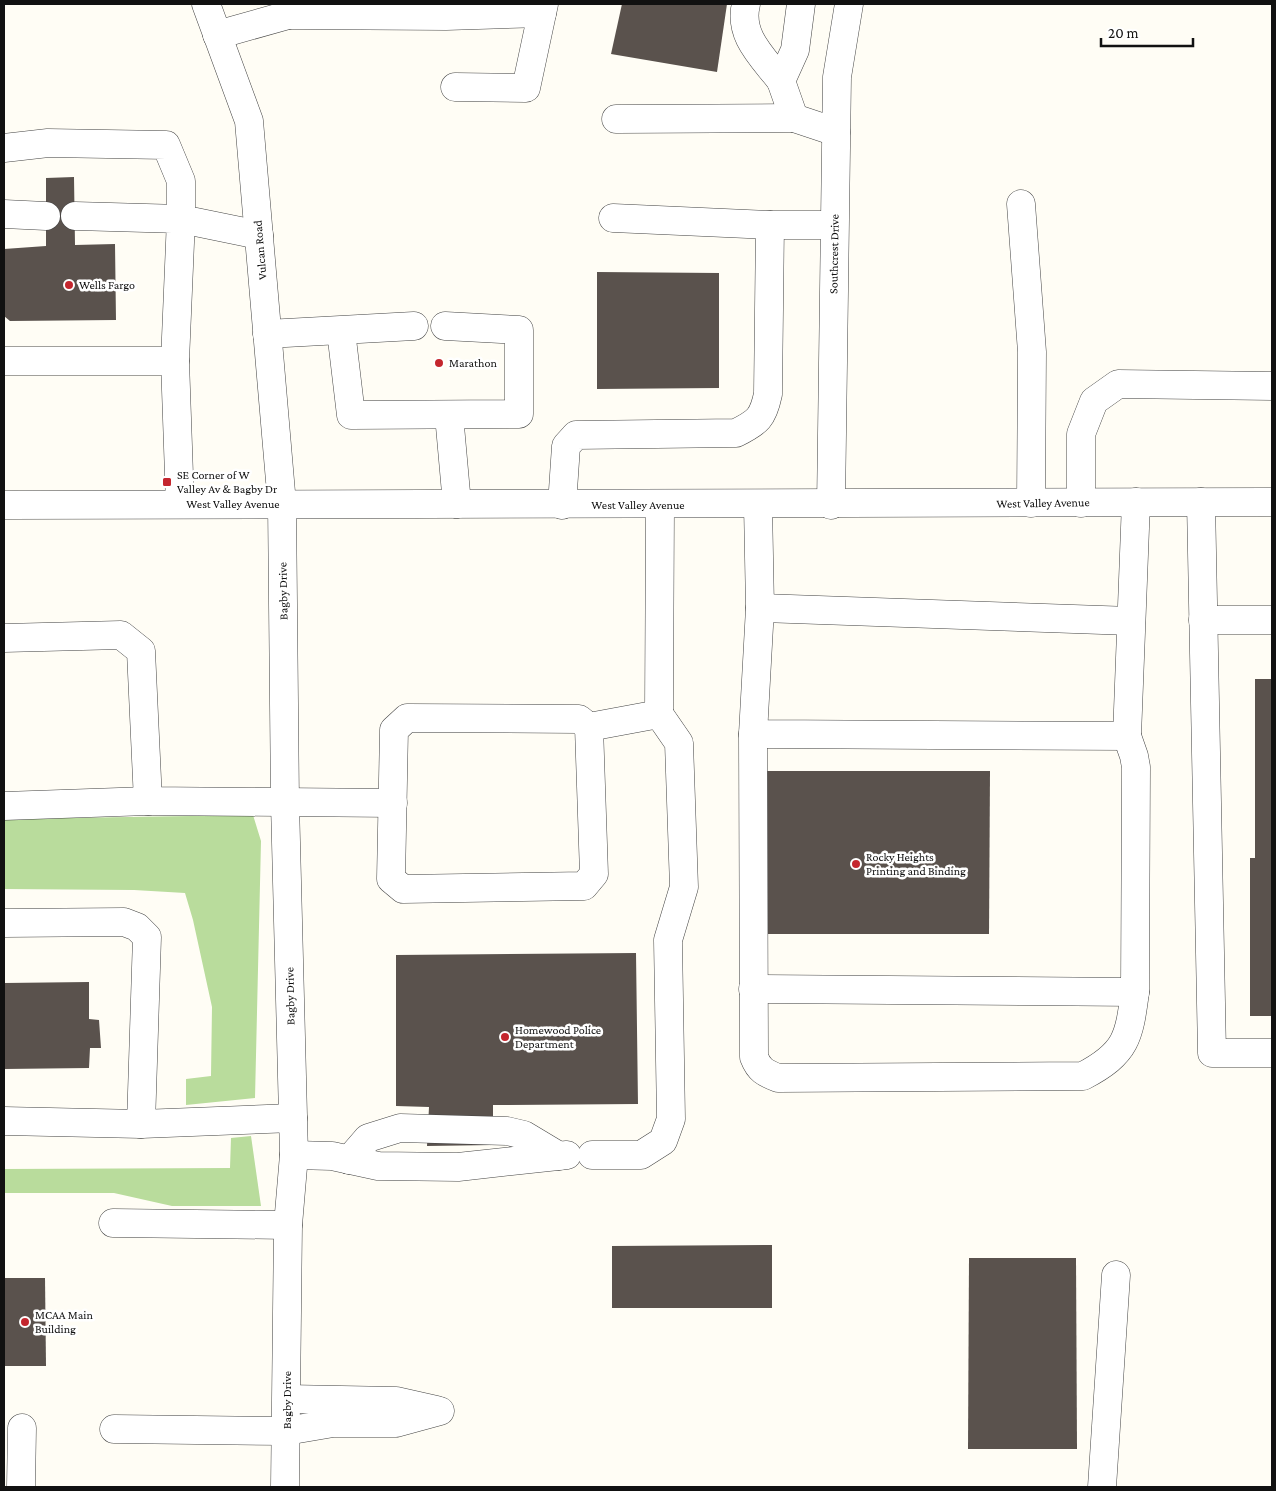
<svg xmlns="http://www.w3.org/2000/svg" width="1276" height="1491" viewBox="0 0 1276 1491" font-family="'Crimson Pro',serif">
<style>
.forest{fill:#b9dc9c}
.building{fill:#5a524d}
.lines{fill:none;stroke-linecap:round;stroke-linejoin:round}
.minor-casing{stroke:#444;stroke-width:29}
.minor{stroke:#fff;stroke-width:28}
.poi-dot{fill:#c4262e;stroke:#fff;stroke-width:2}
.labels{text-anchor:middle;stroke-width:5;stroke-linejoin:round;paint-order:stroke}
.street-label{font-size:12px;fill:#111;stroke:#fff}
.poi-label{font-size:12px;fill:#111;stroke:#fff;text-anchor:start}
</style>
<rect width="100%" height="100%" fill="#fffdf5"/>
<g class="forest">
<path d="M253,815l8,26 -6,257 -69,7v-26l25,-3 1,-69 -19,-87 -8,-27 -51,-3 -130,-1v-70z"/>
<path d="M251,1136l10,70h-89l-58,-13h-110v-24l226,-1 1,-30z"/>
</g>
<g class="building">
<path d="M622,4h105l-10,68 -106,-18z"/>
<path d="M74,177l1,68 40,-1 1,76 -106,1 -6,-5v-67l42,-3v-68z"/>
<path d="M597,272l122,1v115l-122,1z"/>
<path d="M1255,679h17v337h-22v-158h5z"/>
<path d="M761,771h229l-1,163h-227z"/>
<path d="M636,953l2,151 -145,1v40l-66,1 2,-39 -33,-1v-151z"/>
<path d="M89,982v37l10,1 2,28h-11l-1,20 -85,1v-86z"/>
<path d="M772,1245v63h-160v-62z"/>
<path d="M969,1258h107l1,191h-109z"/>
<path d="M4,1278h41l1,88h-42z"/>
</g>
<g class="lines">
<defs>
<g id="minor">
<path d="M206,4l43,117 33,383 3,299 9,352 -6,70 -3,262"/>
<path d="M746,4c-8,32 17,53 35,77"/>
<path d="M801,4l-6,46 -14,31 13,37 42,14"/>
<path d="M288,15l158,1 96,-3"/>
<path d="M217,35l71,-20 5,-11"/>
<path d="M455,87l71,1 18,-84"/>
<path d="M616,119l178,-1"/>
<path d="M4,148l44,-5 118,2 15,36v38l78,16"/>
<path d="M1021,204l11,148 -1,151"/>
<path d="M4,214l42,2"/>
<path d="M75,216l106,3 -6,142"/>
<path d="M613,218l157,7"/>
<path d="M341,331l10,84 168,-1v-84l-74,-4"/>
<path d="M267,334l147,-8"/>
<path d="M4,361h171l5,143"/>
<path d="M449,415l8,89"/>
<path d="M1201,502l11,551h60"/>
<path d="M1081,503v-69l13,-33 24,-17 154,2"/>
<path d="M4,505l1268,-3"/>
<path d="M562,505l4,-59 10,-11 160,-2c22,-11 27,-15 32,-39l2,-169h64"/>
<path d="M758,505l2,103 -7,126 374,2 9,-234"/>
<path d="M831,505l6,-428 12,-73"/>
<path d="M760,608l371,13"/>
<path d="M1203,620h69"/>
<path d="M4,638l117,-3 20,16 7,150 245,2"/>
<path d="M589,727l-10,-8 -172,-1 -13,12 -3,149 12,10 181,-3 10,-12 -5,-147 70,-13 1,-209"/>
<path d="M753,734l1,323c5,13 11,16 24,21l305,-2c44,-23 46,-39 52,-84"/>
<path d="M4,806l144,-5"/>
<path d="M4,923l120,-1 13,5 10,10 -6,187"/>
<path d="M753,989l382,3 1,-225 -2,-11 -7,-20"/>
<path d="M4,1121l137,3 152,-6"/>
<path d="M294,1155l38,1 46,10 80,1 109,-12"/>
<path d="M592,1155h49l22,-14 8,-22 -3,-179 16,-53 -5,-144 -20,-29"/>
<path d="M349,1160l19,-22 32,-10 107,3 17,4 35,21"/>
<path d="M113,1223l175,2"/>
<path d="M287,1399l109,2 40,9"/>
<path d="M114,1429l172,2 47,-8h63l44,-12"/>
<path d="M21,1487l1,-59"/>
<path d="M1102,1487l14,-212"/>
</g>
</defs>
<use href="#minor" class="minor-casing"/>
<use href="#minor" class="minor"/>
</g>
<g class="poi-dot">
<circle cx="69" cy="285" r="5"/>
<circle cx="439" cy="363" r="5"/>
<rect x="162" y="477" width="10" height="10" rx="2.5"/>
<circle cx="856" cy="864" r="5"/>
<circle cx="505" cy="1037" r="5"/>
<circle cx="25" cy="1322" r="5"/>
</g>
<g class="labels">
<g class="street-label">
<text transform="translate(260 250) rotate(-95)" y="4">Vulcan Road</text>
<text transform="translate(834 254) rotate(-89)" y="4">Southcrest Drive</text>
<text transform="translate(1043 503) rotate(-1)" y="4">West Valley Avenue</text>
<text x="233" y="508">West Valley Avenue</text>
<text x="638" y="509">West Valley Avenue</text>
<text transform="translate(283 591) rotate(-91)" y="4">Bagby Drive</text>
<text transform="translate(290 996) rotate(-91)" y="4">Bagby Drive</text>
<text transform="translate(287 1400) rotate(-90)" y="4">Bagby Drive</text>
</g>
<g class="poi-label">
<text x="79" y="289">Wells Fargo</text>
<text x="449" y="367">Marathon</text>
<text x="177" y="479">SE Corner of W<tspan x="177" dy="14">Valley Av &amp; Bagby Dr</tspan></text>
<text x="866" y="861">Rocky Heights<tspan x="866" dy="14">Printing and Binding</tspan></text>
<text x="515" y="1034">Homewood Police<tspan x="515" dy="14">Department</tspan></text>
<text x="35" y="1319">MCAA Main<tspan x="35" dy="14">Building</tspan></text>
</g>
</g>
<rect width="1276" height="1491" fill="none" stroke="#111111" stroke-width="10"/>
<path d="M1101 38v8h92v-8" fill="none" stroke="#111111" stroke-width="2.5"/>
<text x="1108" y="38" font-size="15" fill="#111111" stroke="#ffffff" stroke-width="4" paint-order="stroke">20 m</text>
</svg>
